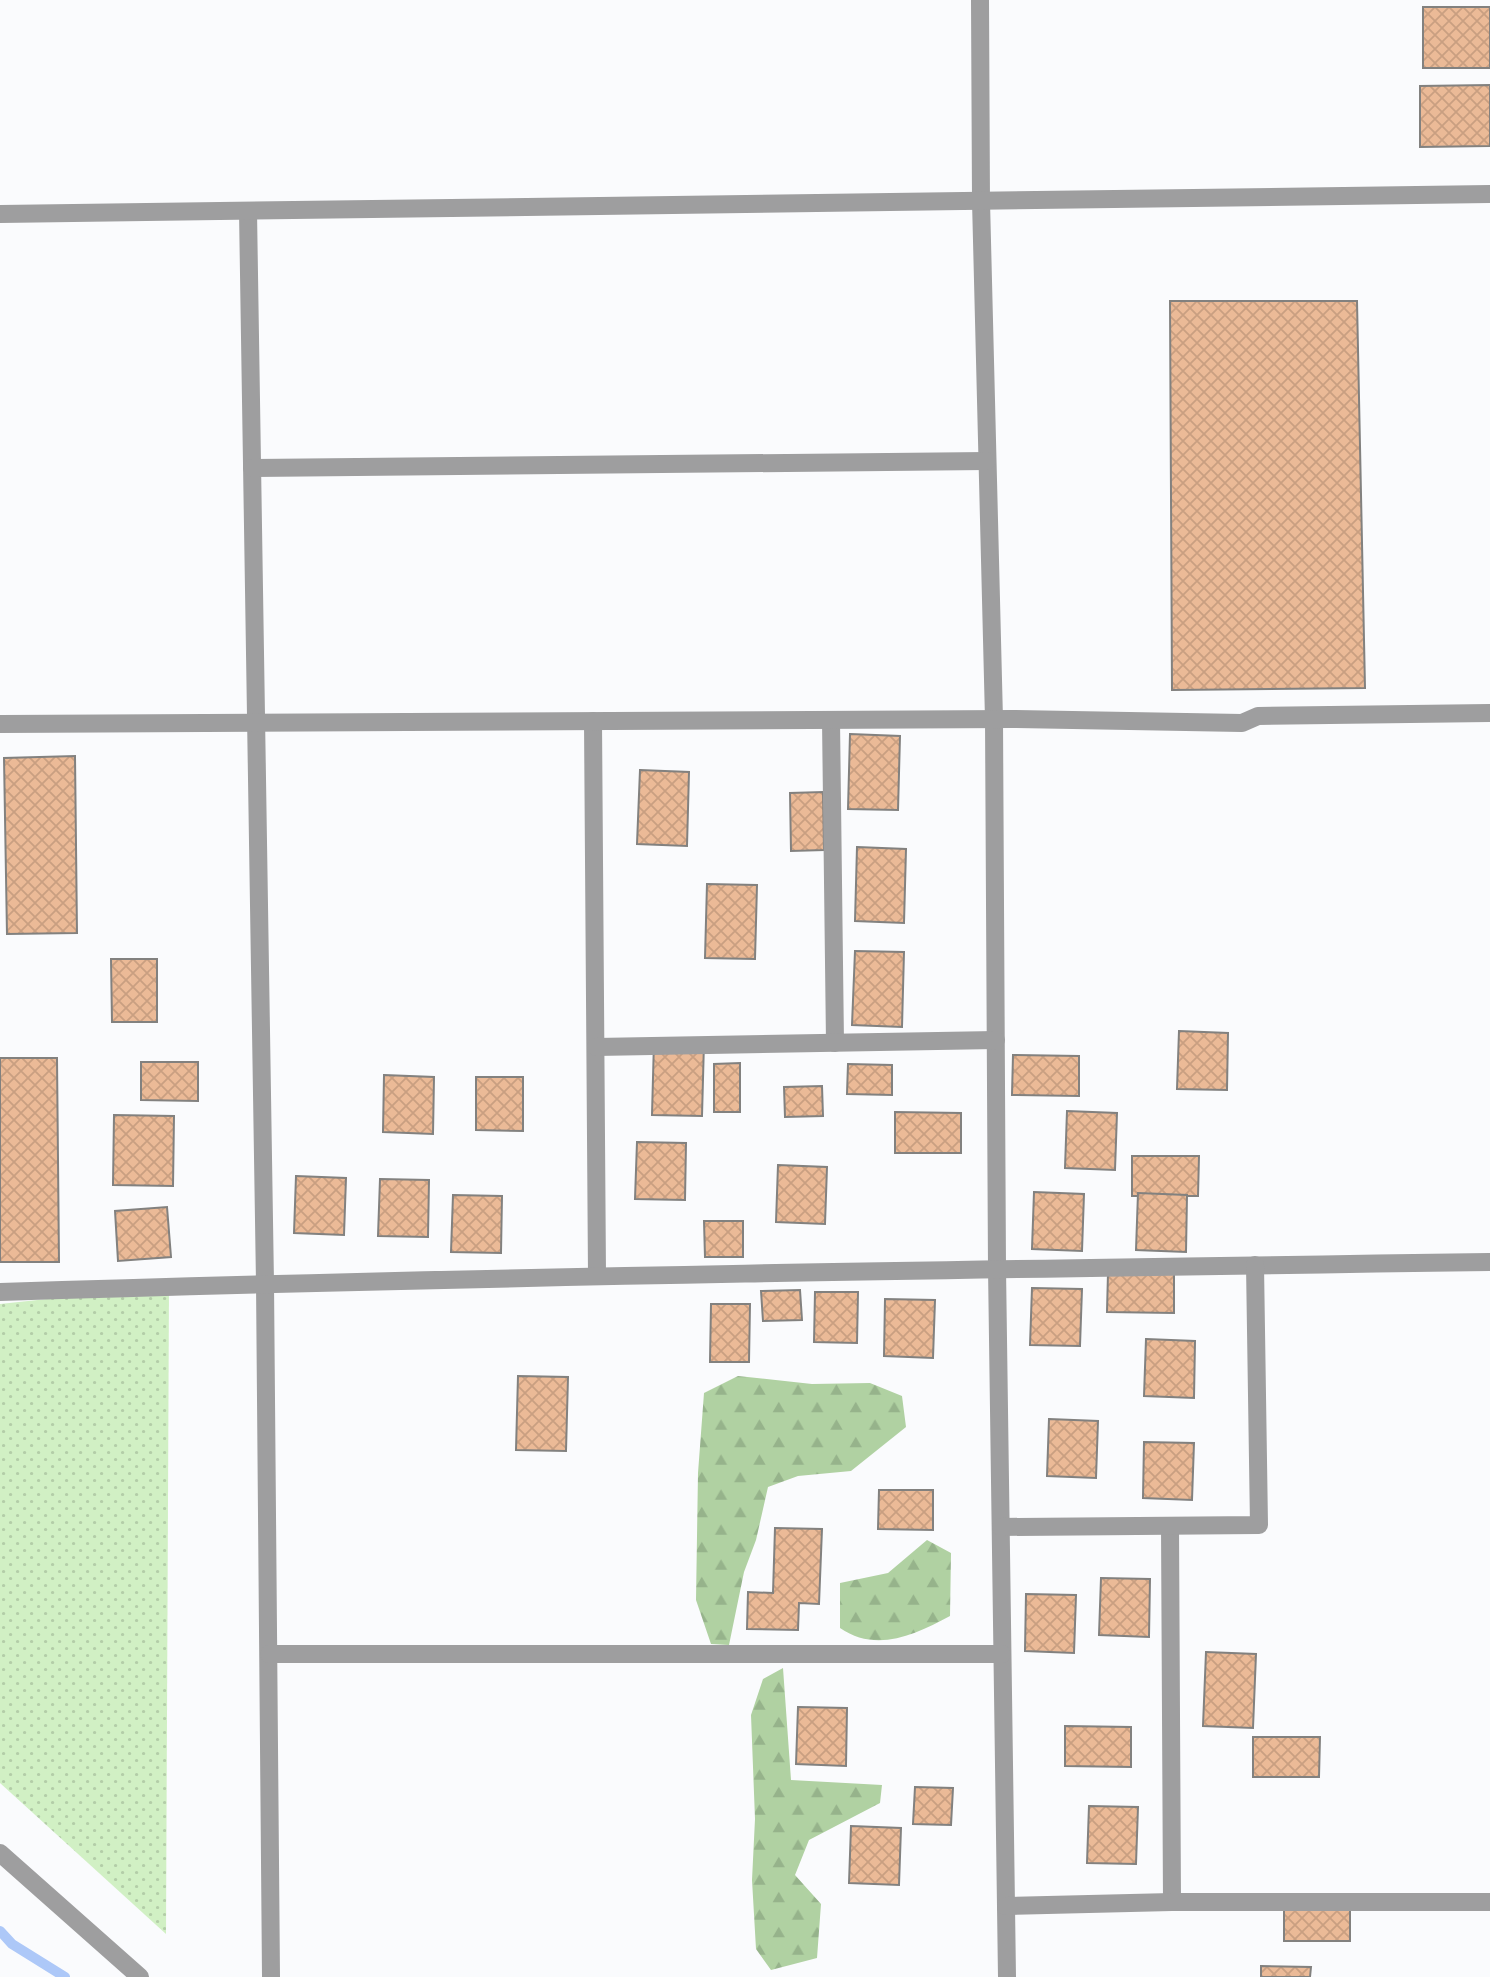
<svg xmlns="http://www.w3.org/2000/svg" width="1490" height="1977" viewBox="0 0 1490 1977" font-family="'IBM Plex Serif',serif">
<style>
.green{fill:url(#green-dots)}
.forest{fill:url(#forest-firs)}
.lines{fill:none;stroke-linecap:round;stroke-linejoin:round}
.stream{stroke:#adc8f8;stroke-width:10}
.building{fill:url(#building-cross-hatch);stroke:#82817f;stroke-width:2}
.minor{stroke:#9e9e9f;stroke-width:18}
.tertiary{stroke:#9e9e9f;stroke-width:18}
</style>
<defs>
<pattern id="green-dots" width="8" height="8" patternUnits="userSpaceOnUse" patternTransform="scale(1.75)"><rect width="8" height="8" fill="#d1f0c4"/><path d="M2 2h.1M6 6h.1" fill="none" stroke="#b3cda8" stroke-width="1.8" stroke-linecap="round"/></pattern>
<pattern id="forest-firs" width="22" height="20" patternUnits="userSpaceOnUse" patternTransform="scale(1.75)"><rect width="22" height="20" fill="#b0d1a2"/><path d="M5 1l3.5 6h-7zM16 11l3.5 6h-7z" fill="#96b38b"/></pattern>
<pattern id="building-cross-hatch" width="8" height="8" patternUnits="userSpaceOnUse" patternTransform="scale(1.75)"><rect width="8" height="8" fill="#ebba97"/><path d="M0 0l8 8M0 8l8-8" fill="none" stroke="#c99f81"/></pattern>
</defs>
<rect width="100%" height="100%" fill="#fafbfd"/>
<path class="green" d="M169,1286l-3,648 -166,-151v-479z"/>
<g class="forest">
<path d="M738,1376l74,8 58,-1 32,13 4,31 -55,44 -53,5 -30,11 -12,53 -12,32 -15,73 -18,-1 -15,-44 2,-127 6,-80z"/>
<path d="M927,1540l24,13 -1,63c-35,19 -74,37 -110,12v-45l48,-10z"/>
<path d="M783,1668l8,112 91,5 -2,18 -71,37 -14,35 26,29 -4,54 -46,12 -15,-21 -4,-69 3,-61 -4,-104 12,-36z"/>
</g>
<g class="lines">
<path class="stream" d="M0,1931l12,13 53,33"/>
</g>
<g class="building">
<rect x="1423" y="7" width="67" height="61"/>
<path d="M1490,85v61l-70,1v-61z"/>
<path d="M1170,301h187l8,387 -193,2z"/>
<path d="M850,734l50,2 -2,74 -50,-1z"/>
<path d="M75,756l2,177 -70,1 -3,-176z"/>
<path d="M640,770l49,2 -2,74 -50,-2z"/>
<path d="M823,792l1,58 -33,1 -1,-58z"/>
<path d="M857,847l49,2 -2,74 -49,-2z"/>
<path d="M707,884l50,1 -2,74 -50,-1z"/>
<path d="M855,951l49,1 -2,75 -50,-2z"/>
<path d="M111,959h46v63h-45z"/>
<path d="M1179,1031l49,2 -1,57 -50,-1z"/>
<path d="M654,1041l50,1 -2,74 -50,-1z"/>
<path d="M1013,1055l66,1v40l-67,-1z"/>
<path d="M0,1058h57l2,204h-59z"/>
<path d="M141,1062h57v39l-57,-1z"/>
<path d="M740,1063v49h-26v-48z"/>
<path d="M848,1064l44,1v30l-45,-1z"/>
<path d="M384,1075l50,2 -1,57 -50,-2z"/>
<path d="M476,1077h47v54l-47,-1z"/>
<path d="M822,1086l1,30 -38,1 -1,-30z"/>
<path d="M1067,1111l50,2 -2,57 -50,-2z"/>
<path d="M895,1112l66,1v40h-66z"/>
<path d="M114,1115l60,1 -1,70 -60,-1z"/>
<path d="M637,1142l49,1 -1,57 -50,-1z"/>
<path d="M1132,1156h67l-1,40h-66z"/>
<path d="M778,1165l49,2 -2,57 -49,-2z"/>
<path d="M296,1176l50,2 -2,57 -50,-2z"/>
<path d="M380,1179l49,1 -1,57 -50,-1z"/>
<path d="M1034,1192l50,2 -2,57 -50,-2z"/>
<path d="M1138,1193l49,2 -1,57 -50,-2z"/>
<path d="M453,1195l49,1 -1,57 -50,-1z"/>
<path d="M167,1207l4,50 -53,4 -3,-50z"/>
<path d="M704,1221h39v36h-38z"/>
<path d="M1108,1273h66v40l-67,-1z"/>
<path d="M1032,1288l50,1 -2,57 -50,-1z"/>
<path d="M800,1290l2,30 -39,1 -2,-30z"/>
<path d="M815,1292h43l-1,51 -43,-1z"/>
<path d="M885,1299l50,1 -2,58 -49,-2z"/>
<path d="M711,1304h39l-1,58h-39z"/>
<path d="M1146,1339l49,2 -1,57 -50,-2z"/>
<path d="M518,1376l50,1 -2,74 -50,-1z"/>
<path d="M1049,1419l49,2 -2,57 -49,-2z"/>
<path d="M1144,1442l50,1 -2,57 -49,-2z"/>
<path d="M879,1490h54v40l-55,-1z"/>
<path d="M775,1528l47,1 -3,75 -20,-1 -1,27 -51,-1 1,-37 25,1z"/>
<path d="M1101,1578l49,1 -1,58 -50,-2z"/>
<path d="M1026,1594l50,1 -2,58 -49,-2z"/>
<path d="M1206,1652l50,2 -3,74 -50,-2z"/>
<path d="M798,1707l49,1 -1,58 -50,-2z"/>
<path d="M1065,1726l66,1v40l-66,-1z"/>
<path d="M1253,1737h67l-1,40h-66z"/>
<path d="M915,1787l38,1 -2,37 -38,-1z"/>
<path d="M1089,1806l49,1 -2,57 -49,-1z"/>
<path d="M851,1826l50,2 -2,57 -50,-2z"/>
<rect x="1284" y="1901" width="66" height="40"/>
<path d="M1261,1966l50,1 -1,10h-49z"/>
</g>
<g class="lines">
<g class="minor">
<path d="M980,0l1,201 13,518 3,549 10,709"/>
<path d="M248,211l17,1072 6,694"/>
<path d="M0,214l1490,-20"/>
<path d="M252,468l735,-7"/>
<path d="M831,720l4,323"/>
<path d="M593,721l4,555"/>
<path d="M596,1047l400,-7"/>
<path d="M0,1292c497,-16 993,-23 1490,-30"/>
<path d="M1170,1526l2,376"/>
<path d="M1001,1527l258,-2 -4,-260"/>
<path d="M269,1654h733"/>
<path d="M0,1853l140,124"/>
<path d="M1006,1906l166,-4h318"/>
</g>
<path class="tertiary" d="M0,724l1011,-5 231,4 16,-7 232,-3"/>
</g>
</svg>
